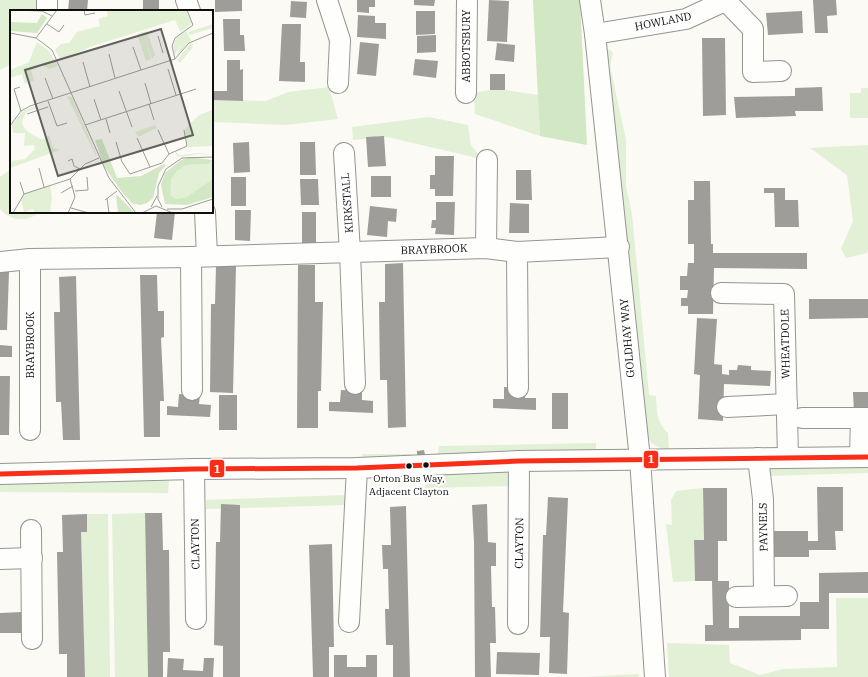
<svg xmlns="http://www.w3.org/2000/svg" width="868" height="677" viewBox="0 0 868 677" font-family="'IBM Plex Serif',serif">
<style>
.green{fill:#e2f0d5}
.forest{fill:#d2e7c3}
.building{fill:#9f9d99}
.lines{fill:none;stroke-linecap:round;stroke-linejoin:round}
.minor-casing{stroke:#959592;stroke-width:22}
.minor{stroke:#fefefd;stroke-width:20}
.bus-1-casing{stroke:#fff;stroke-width:8}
.bus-1{stroke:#f92e18;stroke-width:5}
.bus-dot{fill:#0f0f0f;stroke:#fff;stroke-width:1.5}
.labels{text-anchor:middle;stroke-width:4;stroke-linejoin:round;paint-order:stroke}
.bus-label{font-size:10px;fill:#0f0f0f;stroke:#fff}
.street-label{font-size:11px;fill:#0f0f0f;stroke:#fff}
.inset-road{fill:none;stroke:#9d9c98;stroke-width:1}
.view{fill:#62615f;fill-opacity:0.15;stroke:#62615f;stroke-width:2}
.inset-edge{fill:none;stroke:#0f0f0f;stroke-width:2}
.line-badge{stroke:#fff;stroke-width:1.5}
.badge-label{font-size:11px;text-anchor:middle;font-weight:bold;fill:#fff}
</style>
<rect width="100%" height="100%" fill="#fbfaf4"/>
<g class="green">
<path d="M0,0h42v11h-31v53l-11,6z"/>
<path d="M609,49l4,4 -3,13 16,74v46l6,28 17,181 7,1c1,15 0,26 12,37l1,16c-12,0 -17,-5 -25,-15l-40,-376z"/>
<path d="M329,87l9,32 -52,6 -74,-3v-22l54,1 22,-9z"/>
<path d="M861,88h7v30h-18v-25h11z"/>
<path d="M490,90h15l33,5 2,41 -65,-22 -1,-21z"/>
<path d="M429,117l39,8 3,20 11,14 -95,-22 -34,3 -1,-13z"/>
<path d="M868,145v105l-1,3 -21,5 -5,-9 12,-28 -6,-46 -37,-27z"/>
<path d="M11,169v43h28c-12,11 -28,9 -39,-3v-32z"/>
<path d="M596,443v8l-158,3 1,-8z"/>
<path d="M362,454h49v3l-48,2z"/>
<path d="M868,462v11l-102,3 7,-11z"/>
<path d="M430,472h78l4,14 -87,2z"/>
<path d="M0,481h169l-1,12 -168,-1z"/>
<path d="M703,488l1,52h-10l1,41 -22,1 -7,-58 6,1 -1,-25 5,-9z"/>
<path d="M347,495v10l-141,4v-9z"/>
<path d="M145,513l3,164h-33l-3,-163z"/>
<path d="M87,514h21l2,163h-25l-4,-145h6z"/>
<path d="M836,598h32v79h-199l-2,-34 62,2 1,18 30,12 23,-6 54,-2z"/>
<path d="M638,674l1,3h-54z"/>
</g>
<path class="forest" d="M533,0h47l7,145 -47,-9z"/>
<g class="building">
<path d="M69,0h19l-1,11h-19z"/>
<rect x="143" y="0" width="16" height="11"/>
<path d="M215,0h27v11l-27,1z"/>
<path d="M357,0h18v7h-6v6l-12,-1z"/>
<path d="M414,0h21l-1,6 -20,-1z"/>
<path d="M489,0l20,1 -2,41 -20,-1z"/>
<path d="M813,0h23l1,15 -10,1 1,17h-13z"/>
<path d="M291,1l16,1 -1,16 -16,-1z"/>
<path d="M416,11h19v23l-19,1z"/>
<path d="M802,11l1,22 -35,2 -2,-22z"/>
<path d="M358,15l17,1v7h11v16l-29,-2z"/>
<path d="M223,19h17v16h4l1,16h-21z"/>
<path d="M282,24h19l-1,38h5v20l-26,-1z"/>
<path d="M436,35v17l-19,1v-17z"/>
<path d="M702,38h23l1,77 -23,1z"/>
<path d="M360,42l19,2 -3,32 -19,-2z"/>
<path d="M497,43l18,2 -1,17 -19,-2z"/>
<path d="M415,59l23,2 -2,17 -23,-3z"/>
<path d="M227,60h13v10l3,-1v32l-31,-1v-9h15z"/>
<rect x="490" y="74" width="15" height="16"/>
<path d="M822,87l1,24h-28l1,5 -60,2 -2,-21 61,-1v-8z"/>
<path d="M384,136l2,30 -18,1 -2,-30z"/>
<path d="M249,142l1,30 -16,1 -1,-30z"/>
<path d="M300,142h15l1,33h-16z"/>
<path d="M435,156h19l-1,40h-18v-7h-5v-14h5z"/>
<path d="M516,170h15l1,30h-16z"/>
<rect x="371" y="176" width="20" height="21"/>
<rect x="231" y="177" width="15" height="29"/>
<path d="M300,179h18l1,26h-18z"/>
<path d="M694,181h16l1,63h2v9h94v16l-93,-1 -1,46h-25v-8h-7v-8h6l1,-8h-8v-14h7l1,-13h6v-19h-6v-44h6z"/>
<path d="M764,188h21v12h13l1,27h-24l-1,-34h-10z"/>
<path d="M436,202h19l-1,33 -19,-1 1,-6h-5l1,-8h4z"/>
<path d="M510,203l19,1v29h-20z"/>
<path d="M370,206l27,3 -1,13 -8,-1 -1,16 -20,-2z"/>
<path d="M235,210h16l-1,31 -15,-1z"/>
<path d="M157,212h18l-3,28 -18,-2z"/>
<rect x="302" y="212" width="14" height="32"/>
<path d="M403,263l3,164 -18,1 -1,-48h-7l-1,-78h6v-38z"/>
<path d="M298,265h17v37h8l-2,89h-3v37h-21z"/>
<path d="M216,266h20l-3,127 -23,-1 1,-88h4z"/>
<path d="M0,272h9l-2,58h-7z"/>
<path d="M140,275h17l1,36h6v26l-3,1 3,63h-4v36h-16z"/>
<path d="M76,276l4,164h-17l-2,-38h-5l-2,-90h6l-1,-35z"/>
<path d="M809,299h59v19l-59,1z"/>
<path d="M697,318l20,1 -3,45 8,1v9l7,1v-5h8l1,-5 13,1v4l20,1 -1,15 -46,-2 -1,37 -25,-2 2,-44 -6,-1z"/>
<path d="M0,345l12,1v11h-12z"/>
<path d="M0,376h10l-1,59h-9z"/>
<path d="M504,387l21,1v10h11v12l-43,-2v-9h11z"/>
<path d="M341,390l21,1v9l11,1v12l-44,-2v-9h11z"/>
<path d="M853,392h15v20l-14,1z"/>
<rect x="552" y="393" width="16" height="36"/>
<path d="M179,394l21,1 -1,9 12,1 -1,12 -43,-2v-9l11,1z"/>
<rect x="219" y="395" width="18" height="35"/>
<path d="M424,450l1,5 -8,1v-5z"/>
<path d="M817,487h26v44h-8l1,19h-27v7h-41v-26h40v10h10z"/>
<path d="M703,488h24v53h-9v40h11v47h10v-12h61v-14h19v-29l49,-1v21h-39v36h-28v11l-96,1v-16h8l-1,-44h-17l-1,-41h10z"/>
<path d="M548,497l20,1 -5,114 6,1 -2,61 -18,-1 1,-36h-10l3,-102h3z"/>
<path d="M221,504l19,1v172h-17v-31l-9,-1 2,-103h4z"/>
<path d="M487,504l1,38 8,1v23h-5l1,41h3l1,36h-6l1,34h-16l-1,-135 -2,-37z"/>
<path d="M406,506l4,171h-17v-32h-7l-1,-36h4l-1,-40h-5l-1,-24h9l-1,-38z"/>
<path d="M145,513h17l1,37h6l1,102h-7v25h-15z"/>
<path d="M87,514v18h-6l4,145h-18v-23h-8l-2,-102h6l-1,-37z"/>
<path d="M332,544l2,103h-5v30h-16l-4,-132z"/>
<path d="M22,612l1,21h-23v-20z"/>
<path d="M497,652l43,1 -1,22 -43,-1z"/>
<path d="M334,655h13v12h19v-12h11v22h-43z"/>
<path d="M168,658l16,1 -1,11 20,1 1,-13h10l-1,19h-46z"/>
</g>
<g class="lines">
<defs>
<g id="minor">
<path d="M186,0l4,11"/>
<path d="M327,0l13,40 -2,43"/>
<path d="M590,0l5,34 45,425 15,218"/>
<path d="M726,1l27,28v43l28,-1"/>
<path d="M47,11v-11"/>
<path d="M595,34l91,-15 41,-19"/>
<path d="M466,93l1,-93"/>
<path d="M344,153l6,99 5,132"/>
<path d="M205,212l2,44"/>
<path d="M486,248l1,-88"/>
<path d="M517,252l1,136"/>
<path d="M191,257l1,133"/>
<path d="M30,259v171"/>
<path d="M0,262l30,-3 161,-2 295,-9 31,4 102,-5"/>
<path d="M721,293l63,1 4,163"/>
<path d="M727,407l60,-3"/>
<path d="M802,418h66"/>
<path d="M860,457l1,-39"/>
<path d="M758,458l5,41 1,97"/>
<path d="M194,469l2,150"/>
<path d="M0,474l194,-5 163,-1 162,-7 349,-4"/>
<path d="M31,530l1,109"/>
<path d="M0,559l32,-1"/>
<path d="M736,597l51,-1"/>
<path d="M349,622l8,-154"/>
<path d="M518,624l1,-163"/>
</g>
</defs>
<use href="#minor" class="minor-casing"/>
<use href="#minor" class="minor"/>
<defs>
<path id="bus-1" d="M0,474l194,-5 163,-1 162,-7 349,-4"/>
</defs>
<use href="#bus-1" class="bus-1-casing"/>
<use href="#bus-1" class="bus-1"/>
</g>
<g class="bus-dot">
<circle cx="426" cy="465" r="3.5"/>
<circle cx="409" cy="466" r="3.5"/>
</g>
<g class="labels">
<g class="bus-label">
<text x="409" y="482">Orton Bus Way,<tspan x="409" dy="13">Adjacent Clayton</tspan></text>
</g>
<g class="street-label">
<text transform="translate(663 21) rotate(-11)" y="4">HOWLAND</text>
<text transform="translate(466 46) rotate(-90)" y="4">ABBOTSBURY</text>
<text transform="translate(347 203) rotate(-94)" y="4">KIRKSTALL</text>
<text transform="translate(434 249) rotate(-2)" y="4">BRAYBROOK</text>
<text transform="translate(627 338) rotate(-95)" y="4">GOLDHAY WAY</text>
<text transform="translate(785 344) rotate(-91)" y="4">WHEATDOLE</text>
<text transform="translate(30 345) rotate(-90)" y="4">BRAYBROOK</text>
<text transform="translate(763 527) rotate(-91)" y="4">PAYNELS</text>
<text transform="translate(519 543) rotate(-89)" y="4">CLAYTON</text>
<text transform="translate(195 544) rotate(-91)" y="4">CLAYTON</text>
</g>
</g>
<g transform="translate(10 10)">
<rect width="203" height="203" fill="#fbfaf4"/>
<path d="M96,0h80l6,13 -11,9 -6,-12 -85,27 -29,13 -6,-10 6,-6 8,-1 8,-11 23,-6 -2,-7 10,-3zM203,14v4l-23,7 -2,-3zM137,21l8,24 -3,4 -9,-27zM176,21l5,9 -15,17 6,-13 -7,10 -2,-8 3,-8zM133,22l8,27 -5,2 -9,-27zM27,32l11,8 10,16 -9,3 -7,-4 -11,5 3,11 -9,3 -3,-10 -12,4v-8l19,-8zM181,33l2,4 -13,16 -3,-3zM57,86l5,1 24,56v3zM26,96l-1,3 -9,3 -4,9 1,5 5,6 12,7h4l5,-4 4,13 7,2 -50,18 2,-7 13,-2 10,-10 -1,-4 -10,1 1,-13h-12l-1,-8 11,-14zM203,100v36l-23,1 -14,5 4,4 2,-1 16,-2 9,1 6,1 -15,-1 -17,3 -4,-1 -2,-4 13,-5 -3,-18 14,-14zM145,115l2,3 -19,9 -3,-5zM203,150v19l-5,5 -21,13 -11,2 -7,-4 2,-16 6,-8 9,-6 23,-1zM40,175l2,12 -2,16h-15l-2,-4 -9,3 -3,-14 3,-4z" fill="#e2f0d5"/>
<path d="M32,4l5,4 -10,15 -27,-2v-9l27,1zM92,129l15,39 24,-2 23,-12 2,1 -7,8 -6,25 -6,5 -7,2 -8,-2 -11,-12 -17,-25 -9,-26zM180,147l22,3 -3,4 -23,1 -9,6 -6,8 -1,16 6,4 11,-2 26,-18v18l-26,8 -22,-1 -4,-19 4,-12 16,-13zM106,184l17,17v2h-15z" fill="#d2e7c3"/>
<path class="inset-road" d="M6,0l26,1 10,5M74,0l1,5 10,-2M37,14l12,8 5,-7M0,23l26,5 16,12 57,128 27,35M148,26l5,17M26,28l21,-28M123,37l8,23M99,44l6,24M165,49l-3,-13 3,-8 18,-13 -6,-15M73,52l7,25M158,59l8,26M35,68l8,21M135,73l6,21M10,77l-6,2 7,22M109,81l13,36M84,89l7,21M38,91l9,25 10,-3M139,94l5,16M17,104l21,-7M96,109l4,14M75,115l111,-36M0,116l11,-15 9,-5 145,-47 14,-16 24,-10M148,120l11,24M127,128l13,29M106,132l6,20 8,12 3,-1 29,-10 7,-9 18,-8 -3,-16M58,151l4,-2 2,7 6,3M29,158l5,19M10,172l4,12M65,181l13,-1 -1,-13M51,183l12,-7M97,188l2,15M95,190l12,-9M141,197l6,-11M152,197l-4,-8v-13l8,-17 16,-11 31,-1M61,198l18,5M157,199h15l31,-10M3,203l11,-19 46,-15 15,-15 14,-6M58,203l7,-16 -5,-18M132,203l14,-7 17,7"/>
<path class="view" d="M151,19l32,106 -135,41 -33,-106z"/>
<rect width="203" height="203" class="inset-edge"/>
</g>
<g class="line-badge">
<rect x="643" y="450" width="16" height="19" rx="4" fill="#f92e18"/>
<rect x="209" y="459" width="16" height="19" rx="4" fill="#f92e18"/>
</g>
<g class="badge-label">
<text x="651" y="463">1</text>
<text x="217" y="473">1</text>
</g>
</svg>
